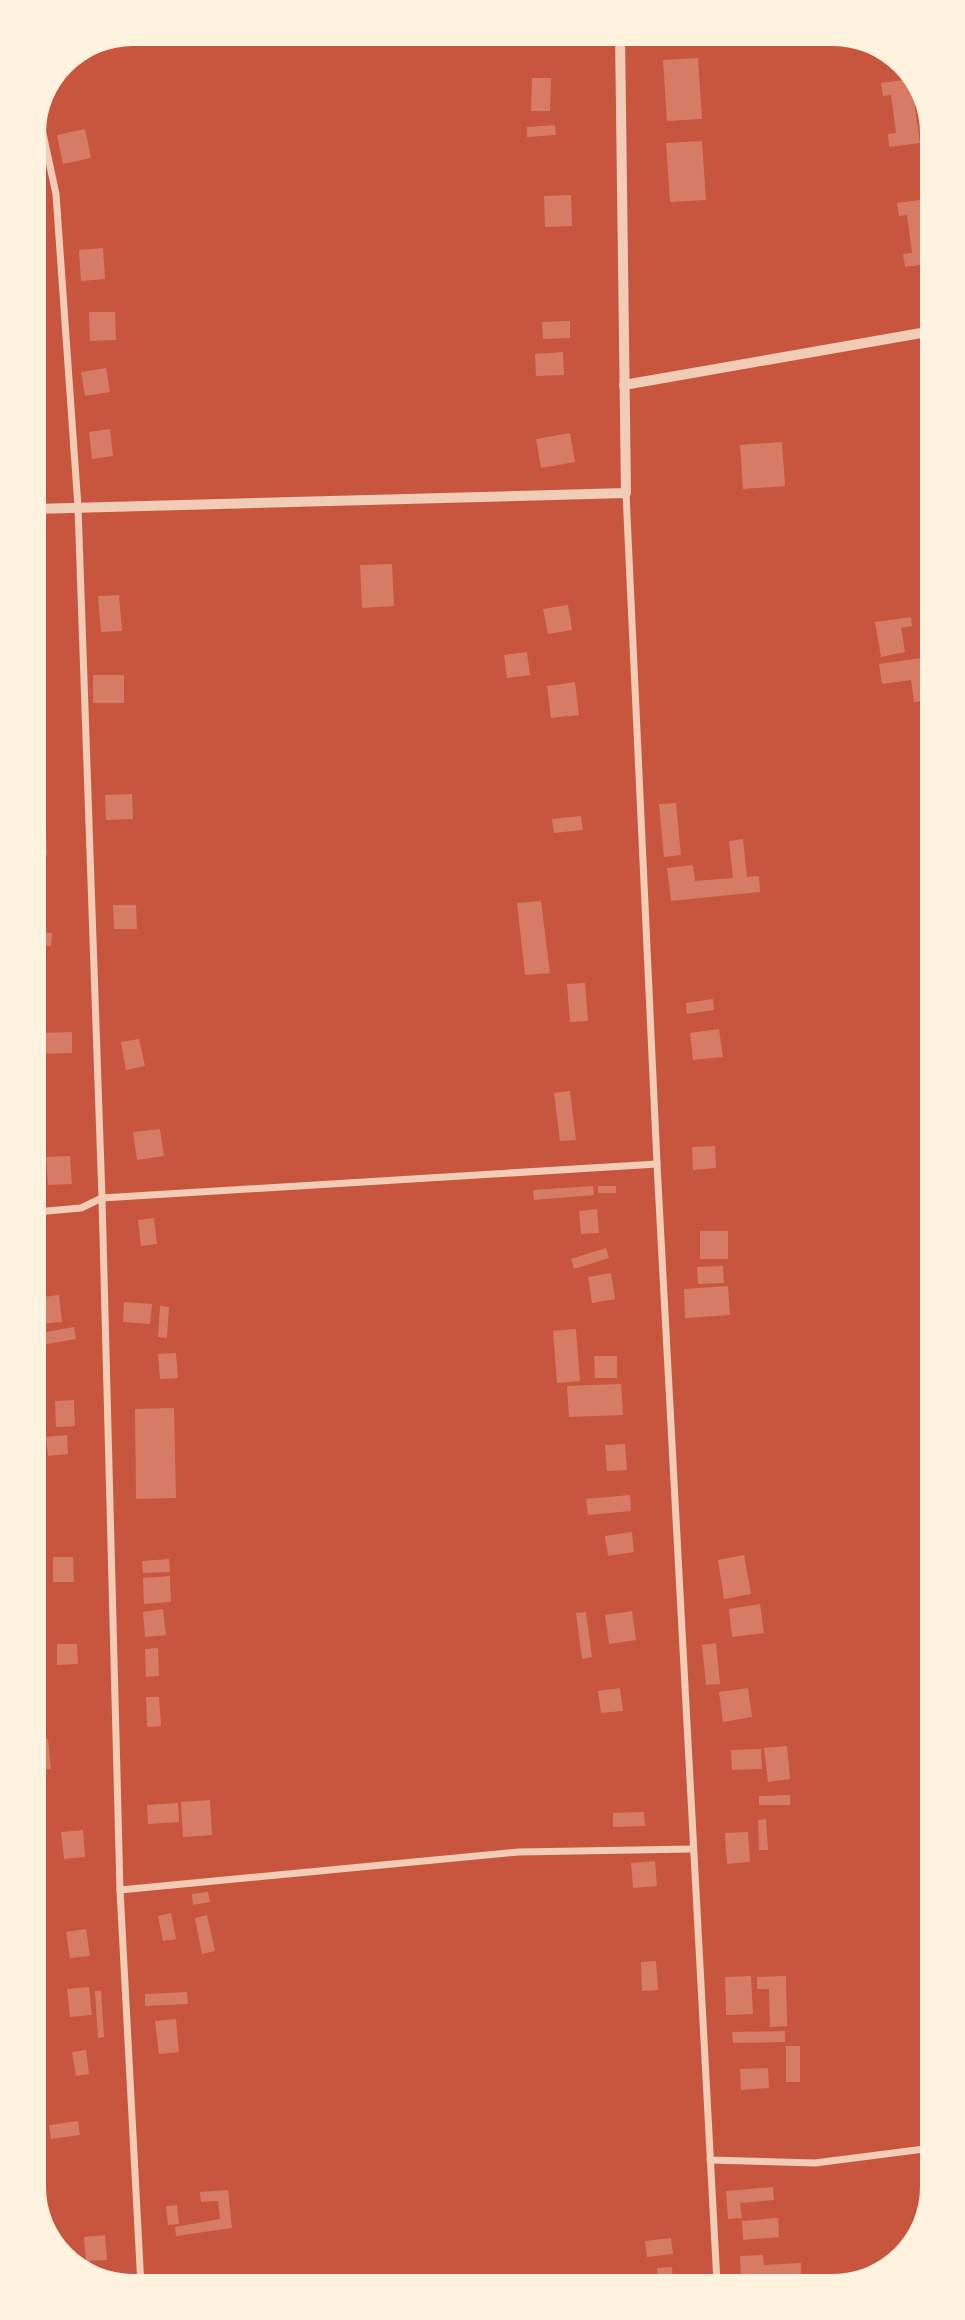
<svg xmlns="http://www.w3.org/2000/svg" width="965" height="2320" viewBox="0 0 965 2320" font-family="'Source Serif 4',serif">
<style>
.building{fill:#d67c66}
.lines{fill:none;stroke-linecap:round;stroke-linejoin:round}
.minor{stroke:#f1ccb7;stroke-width:7}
.tertiary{stroke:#f1ccb7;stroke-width:10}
</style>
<rect width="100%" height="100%" fill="#c8553d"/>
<g class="building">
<path d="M698,58l4,61 -35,2 -4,-61z"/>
<path d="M532,78h19l-1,33h-19z"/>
<path d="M911,79l9,64 -31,4 -1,-13 8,-1 -5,-38 -8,1 -2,-13z"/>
<path d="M555,125l1,10 -29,2v-10z"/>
<path d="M85,129l6,29 -28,6 -6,-29z"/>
<path d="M702,141l4,59 -36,2 -4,-59z"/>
<path d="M571,195l1,31 -27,1 -1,-31z"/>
<path d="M927,199v65l-22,3 -2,-13 9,-1 -5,-38 -8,1 -2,-13z"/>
<path d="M103,248l2,31 -24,2 -2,-31z"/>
<path d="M89,312h26l1,28 -26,1z"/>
<path d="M570,321v17l-27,1 -1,-17z"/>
<path d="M563,352l1,23 -28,1 -1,-22z"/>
<path d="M106,368l4,24 -25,4 -4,-24z"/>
<path d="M110,429l3,27 -21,3 -3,-27z"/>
<path d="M570,433l5,29 -34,6 -5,-29z"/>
<path d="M782,442l3,44 -42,3 -3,-44z"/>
<path d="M39,449l3,27h-8v-26z"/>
<path d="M34,556h3l2,34h-4z"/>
<path d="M392,564l2,42 -32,2 -2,-43z"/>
<path d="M119,595l3,36 -21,1 -3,-36z"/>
<path d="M568,605l4,25 -24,4 -5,-25z"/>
<path d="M911,617l1,9 -11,2 4,24 -24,5 -6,-35z"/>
<path d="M35,643h3l1,41h-4z"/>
<path d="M527,652l3,23 -23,3 -3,-23z"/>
<path d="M928,657v43l-14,2 -3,-22 -29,4 -3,-20z"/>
<rect x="93" y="675" width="31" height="28"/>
<path d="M575,682l4,33 -28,3 -4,-32z"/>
<rect x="35" y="732" width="6" height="28"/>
<path d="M35,780h8l1,26 -9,1z"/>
<path d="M132,794l1,25 -27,1 -1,-25z"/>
<path d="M676,803l5,52 -17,2 -5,-53z"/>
<path d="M581,816l2,14 -29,3 -2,-14z"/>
<path d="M35,829h11l1,26h-12z"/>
<path d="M743,839l4,38 12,-1 1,16 -89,9 -4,-33 26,-3 2,16 38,-3 -4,-37z"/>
<path d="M35,874h10l1,17 -11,1z"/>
<path d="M541,901l9,72 -25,2 -8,-72z"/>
<path d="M113,905h23l1,24h-23z"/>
<path d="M35,932l17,1 -1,13 -16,-1z"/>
<path d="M585,983l3,38 -18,1 -3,-38z"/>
<path d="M713,999l1,11 -27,4 -1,-11z"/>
<path d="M719,1029l4,28 -30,3 -3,-27z"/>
<path d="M72,1032v21l-32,1 -1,-21z"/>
<path d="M139,1039l6,27 -19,4 -5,-28z"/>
<path d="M570,1091l6,49 -16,1 -6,-48z"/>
<path d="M160,1129l4,27 -27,4 -4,-28z"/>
<path d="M715,1146l1,22 -23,2 -1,-23z"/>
<path d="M70,1156l2,28 -24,1 -2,-28z"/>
<path d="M593,1186l1,9 -60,5 -1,-10z"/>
<rect x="598" y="1186" width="18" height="7"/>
<path d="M597,1209l2,24 -18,1 -2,-23z"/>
<path d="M154,1218l3,26 -16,2 -3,-26z"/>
<rect x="700" y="1231" width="28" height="28"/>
<path d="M606,1248l3,10 -35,11 -3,-10z"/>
<path d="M723,1266l1,17 -26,1 -1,-17z"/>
<path d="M611,1273l4,26 -23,4 -4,-26z"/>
<path d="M728,1286l2,29 -45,3 -1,-29z"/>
<path d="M59,1295l3,27 -23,2 -3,-26z"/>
<path d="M124,1302l28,2 -2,20 -27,-2z"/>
<path d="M160,1306l9,1 -2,31 -9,-1z"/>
<path d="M74,1327l2,12 -40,7v-12z"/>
<path d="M576,1329l4,52 -23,2 -4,-52z"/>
<path d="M176,1353l2,25 -18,1 -2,-25z"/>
<path d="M594,1356h23v22h-22z"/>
<path d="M621,1384l2,31 -54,2 -2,-31z"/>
<path d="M74,1400l1,26 -19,1 -1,-26z"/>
<path d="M174,1408l2,90 -40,1 -1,-90z"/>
<path d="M67,1435l1,19 -20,2 -2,-19z"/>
<path d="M625,1444l2,26 -20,1 -2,-26z"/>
<path d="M630,1495l1,16 -43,4 -2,-16z"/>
<path d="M632,1532l2,20 -26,4 -3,-20z"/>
<path d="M744,1555l7,39 -27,5 -6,-39z"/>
<path d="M53,1557h20l1,25h-21z"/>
<path d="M169,1559l1,13 -27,1 -1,-12z"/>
<path d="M170,1576l1,26 -27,2 -1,-26z"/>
<path d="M760,1604l4,29 -32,4 -3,-28z"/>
<path d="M163,1609l3,26 -21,2 -2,-25z"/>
<path d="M632,1611l4,29 -27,4 -4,-29z"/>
<path d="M586,1612l6,45 -10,2 -6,-46z"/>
<path d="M716,1643l4,41 -14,1 -4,-40z"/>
<path d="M57,1644h20l1,20 -21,1z"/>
<path d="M158,1648l1,28 -13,1 -1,-28z"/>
<path d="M620,1688l3,23 -22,2 -3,-22z"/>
<path d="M748,1688l4,29 -29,5 -4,-30z"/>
<path d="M146,1697h13l2,29 -14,1z"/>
<path d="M48,1739l3,30 -14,1v-30z"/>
<path d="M787,1746l3,33 -22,3 -4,-34z"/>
<path d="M761,1749l1,20 -30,1 -1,-20z"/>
<path d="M790,1795v10h-31v-9z"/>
<path d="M210,1800l2,35 -29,2 -2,-35z"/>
<path d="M178,1803l1,19 -31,2 -1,-19z"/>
<path d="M644,1812l1,14 -32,1v-14z"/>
<path d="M766,1819l2,31h-9l-1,-30z"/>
<path d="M83,1830l2,27 -21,2 -3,-27z"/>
<path d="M748,1832l2,30 -23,2 -2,-31z"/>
<path d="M655,1861l2,25 -24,2 -2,-25z"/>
<path d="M208,1892l2,10 -17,3 -1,-11z"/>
<path d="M171,1913l5,26 -13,2 -5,-25z"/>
<path d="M207,1915l8,36 -13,3 -7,-36z"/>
<path d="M86,1929l4,27 -20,2 -4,-26z"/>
<path d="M656,1961l2,29 -16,1 -1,-29z"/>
<path d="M751,1976l2,38 -27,1 -1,-38z"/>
<path d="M786,1976l1,50 -17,1 -1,-38h-12v-12z"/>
<path d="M89,1987l3,28 -22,2 -3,-28z"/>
<path d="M95,1991h6l3,46 -6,1z"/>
<path d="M187,1992l1,12 -43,2v-12z"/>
<path d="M176,2019l3,33 -20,2 -4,-33z"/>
<path d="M785,2031v11l-52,1 -1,-11z"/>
<rect x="786" y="2046" width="14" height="36"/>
<path d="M86,2050l3,24 -13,2 -4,-24z"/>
<path d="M768,2068l1,20 -28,2 -1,-21z"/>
<path d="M78,2121l2,14 -29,4 -2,-14z"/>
<path d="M773,2187l1,13 -34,3 2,15 -14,1 -2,-28z"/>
<path d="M228,2190l4,38 -56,8 -1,-9 45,-8 -2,-18 -17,1 -1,-10z"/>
<path d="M177,2205l2,19 -11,1 -2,-19z"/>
<path d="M778,2218l1,19 -36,3 -1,-19z"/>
<path d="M105,2235l2,25 -21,1 -2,-24z"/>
<path d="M671,2238l2,16 -26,3 -2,-16z"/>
<path d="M763,2255l1,10 37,-2v13l-60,3 -1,-23z"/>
<path d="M672,2267l1,16h-15l-1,-15z"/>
</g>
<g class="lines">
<g class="minor">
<path d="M39,115l17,79 22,313 24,691 18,692 21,396"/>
<path d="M626,493l31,671 60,1119"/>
<path d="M36,1212l45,-4 21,-10 555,-34"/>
<path d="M120,1890l399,-38 174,-3"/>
<path d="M710,2160l105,3 117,-15"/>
</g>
<g class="tertiary">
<path d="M624,385l303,-53"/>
<path d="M34,509l592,-16 -6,-460"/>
</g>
</g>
<path d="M0 0H965V2320H0ZM133 46H833A87 87 0 0 1 920 133V2187A87 87 0 0 1 833 2274H133A87 87 0 0 1 46 2187V133A87 87 0 0 1 133 46Z" fill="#fff3e0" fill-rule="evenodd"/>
</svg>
